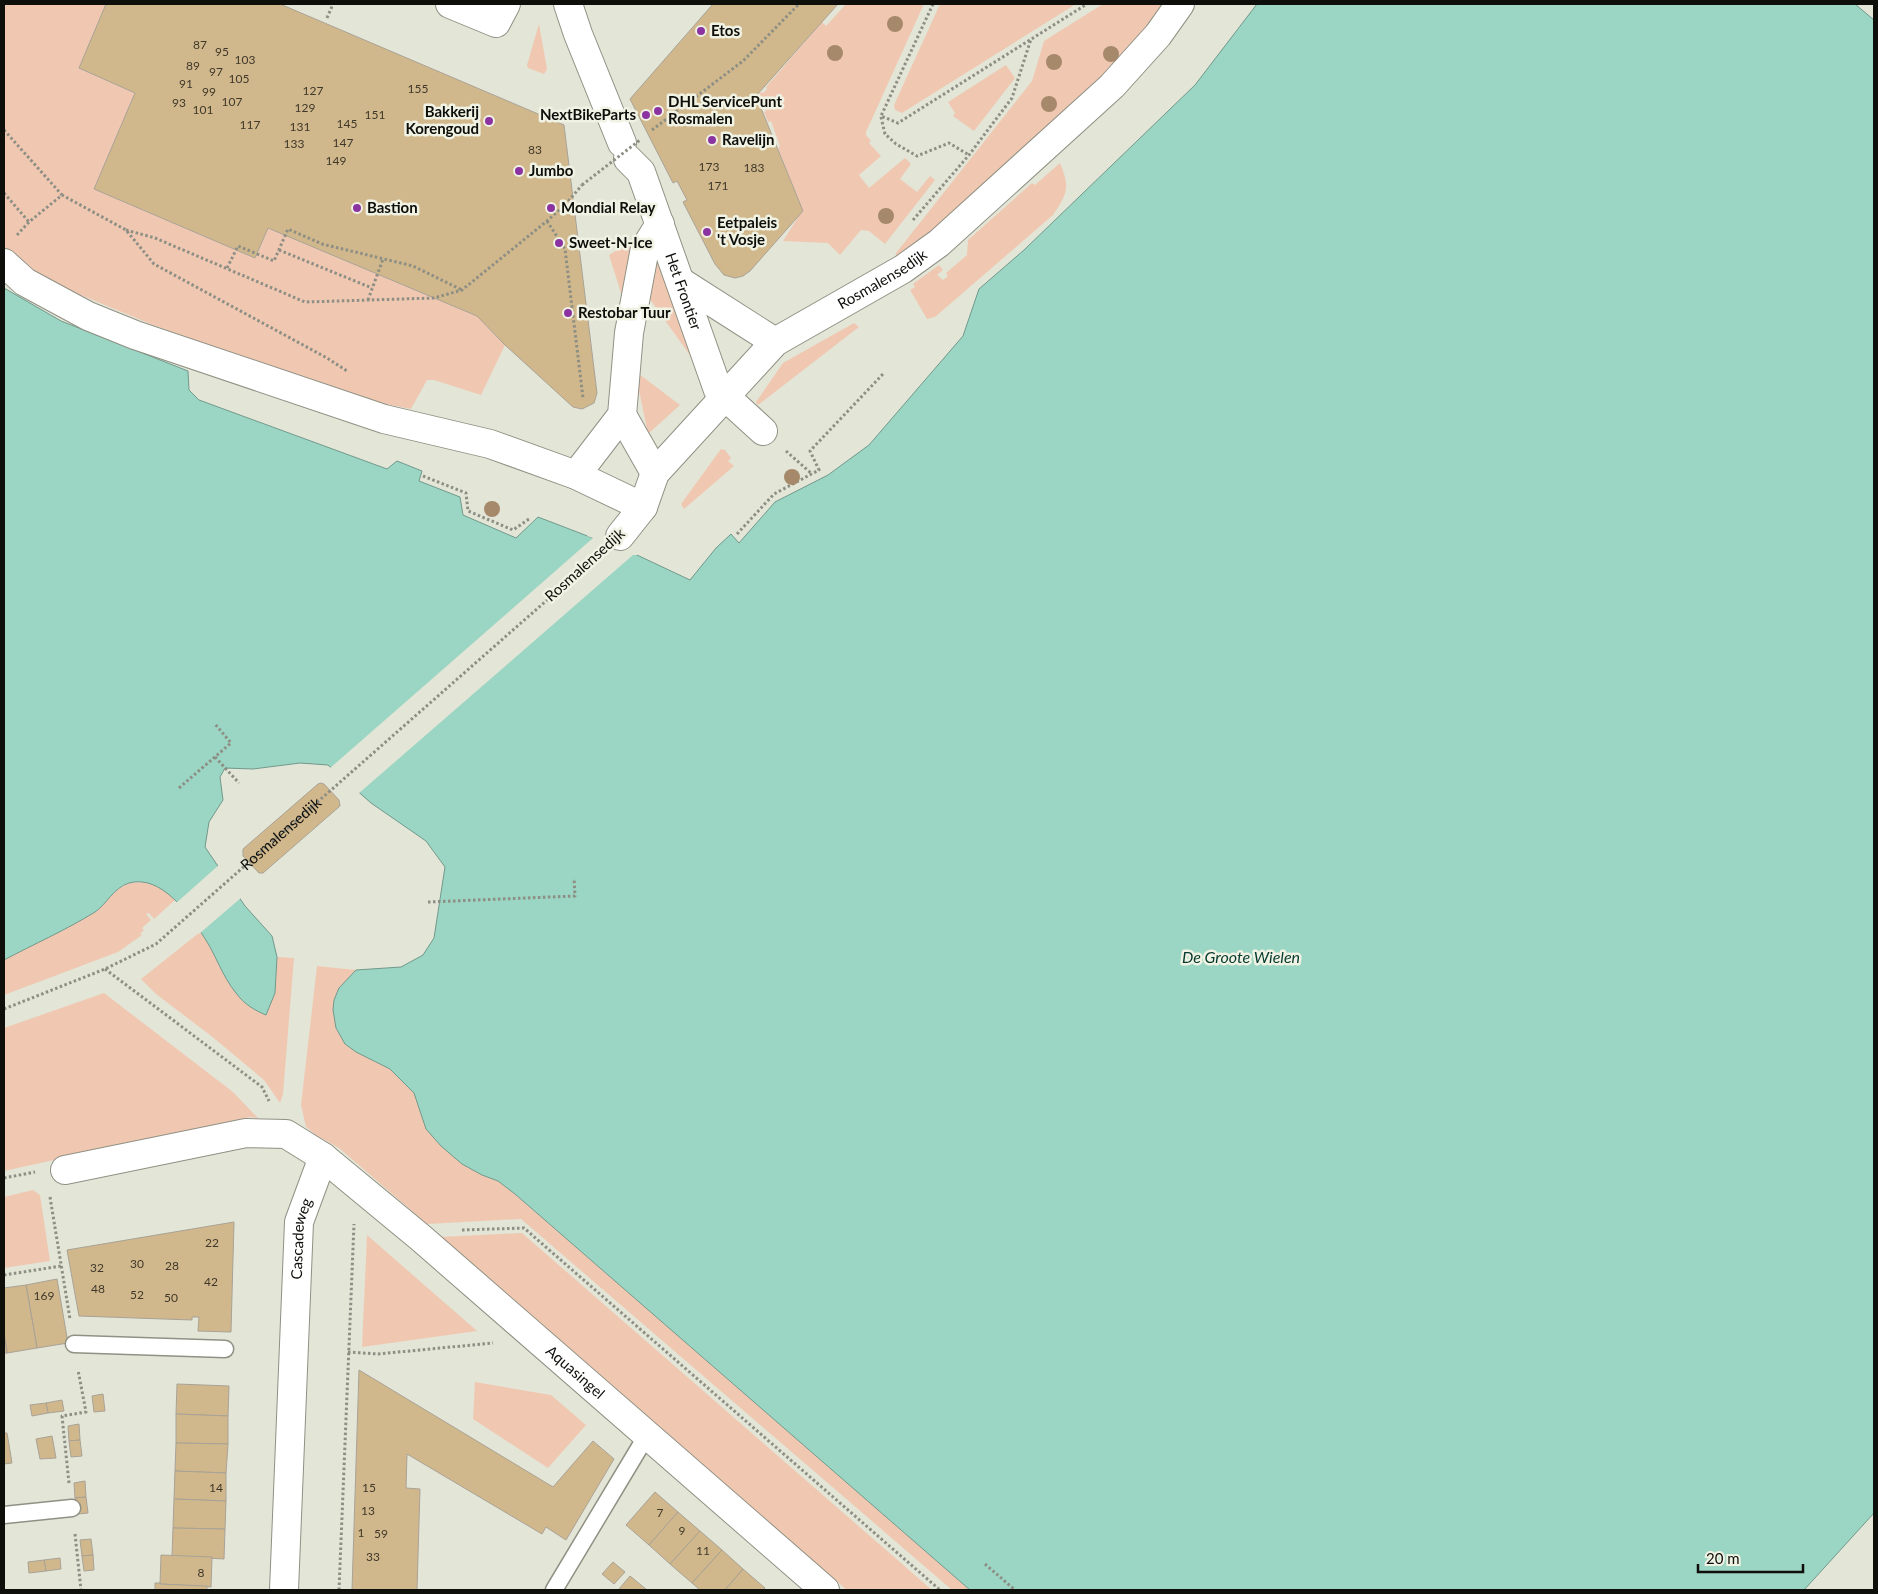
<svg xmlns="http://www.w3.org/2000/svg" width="1878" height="1594" viewBox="0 0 1878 1594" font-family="Lato,sans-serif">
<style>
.green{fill:#f0c8b2}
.water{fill:#9bd5c3;stroke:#71998c}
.pier{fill:#e3e5d7}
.building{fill:#d1b88c;stroke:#a9a296}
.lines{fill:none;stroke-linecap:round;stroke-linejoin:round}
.lane-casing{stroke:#909184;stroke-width:19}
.street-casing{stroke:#909184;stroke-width:30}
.path{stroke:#8d8e84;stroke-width:3;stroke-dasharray:2.5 2.5;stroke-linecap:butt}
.lane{stroke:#fff;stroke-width:16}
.street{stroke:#fff;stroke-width:28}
.path-bridge{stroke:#8d8e84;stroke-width:3;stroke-dasharray:2.5 2.5;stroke-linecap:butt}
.tree{fill:#a6886b}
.poi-dot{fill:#8b34a1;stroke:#f0f2e4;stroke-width:2}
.labels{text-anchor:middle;stroke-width:5;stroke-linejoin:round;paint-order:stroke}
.number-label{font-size:12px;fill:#3f382a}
.poi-label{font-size:15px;font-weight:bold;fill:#0e0e0a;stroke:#f0f2e4;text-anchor:start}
.street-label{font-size:15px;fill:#0e0e0a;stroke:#f0f2e4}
.water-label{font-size:16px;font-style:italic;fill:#043a2f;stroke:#f0f2e4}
</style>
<rect width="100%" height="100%" fill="#e3e5d7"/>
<g class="green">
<path d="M4,4h102l-27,64 56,25 -41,96 161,69 13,-30 209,88 28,29 -24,50 -47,-15h-7l-16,29 -46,-9 -52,-15 -78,-31 -82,-29 -77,-32 -36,-18 -36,-27z"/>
<path d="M846,4h78l-58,128v3l5,6 -2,2 12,13 -22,19 10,13 36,-30 6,6 -11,15 17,13 13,-16 5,4 -50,64 -16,-13 -8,-1 -21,25 -12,-12 -45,-2 19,-30 -24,-63 2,-2 -9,-25 -3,1 -4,-10 2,-1 -2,-5h-3l-3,-10 3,-4 2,1 4,-4 -1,-2 56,-65 4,4z"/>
<path d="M940,4h136l-174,109 -7,-3 -1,-5z"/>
<path d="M1103,4h67l-58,68 -188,171 -28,13v-3l136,-172 12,-40z"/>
<path d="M539,24l8,45 -3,5 -16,-6 -1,-3z"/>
<path d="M1006,65l9,13 -41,53 -21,-15 2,-3 -7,-11z"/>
<path d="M1060,163c10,24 8,30 -7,52l-118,102 -8,2 -17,-29 5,-3 -2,-3 26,-19 4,5 -6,5 6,5 5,-4 -2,-3 21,-18 1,-15 64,-57 3,2z"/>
<path d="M636,239l-13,60 -14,-44z"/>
<path d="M656,255l36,103 -43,-60z"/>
<path d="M854,323l5,4 -101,78 -2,-3 27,-39z"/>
<path d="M635,371l45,34 -32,29z"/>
<path d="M721,449l4,1 6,8 -3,3 6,5 -50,43 -3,-5z"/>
<path d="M145,882c11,4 24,9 30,18l-21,19 -5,-6 -3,1 5,6 -9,8 2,2 -4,4 2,1 -24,17 -114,43v-35l93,-49 16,-19 16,-9z"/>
<path d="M200,932l5,6 70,55 2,-36 17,1 -11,136 -3,9 -16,-23 -54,-45 -54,-41 -15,-15z"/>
<path d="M317,966l39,4 -17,18 37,73 14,8 24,24 5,14 63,68 16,6 17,13 455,396h-18l-431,-371 -94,5 -88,-76 -23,-13 -10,-8 -5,-22z"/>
<path d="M104,993l129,99 25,26 -8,-1 -246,54v-143z"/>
<path d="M33,1190l7,5 10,66 -46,7v-71z"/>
<path d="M522,1233l410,357h-85l-408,-353z"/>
<path d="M367,1235l110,96 -115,16z"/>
<path d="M475,1382l76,13 35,30 -38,43 -75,-49z"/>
</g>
<path class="water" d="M1257,4h598l19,16v1493l-70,77h-834l-455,-396 -17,-13 -16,-6 -20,-11 -21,-18 -15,-17 -12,-36 -24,-24 -34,-17 -11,-8 -9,-16 -3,-18 1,-10 5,-12 17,-18 45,-3 22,-12 11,-17 11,-71 -19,-26 -55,-38 -43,-38 -28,-2 -47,6 -28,-1 -5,9 3,23 -14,22 -4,25 40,59 27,30 5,21 -2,36 -9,22c-12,-5 -22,-11 -30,-22 -14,-17 -20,-38 -32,-56 -15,-23 -43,-63 -75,-54 -16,5 -22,21 -34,29 -29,18 -61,32 -91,48v-672l57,33 127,50 1,19 10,10 188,69 10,-8 25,10 -3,10 41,16 3,18 53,23 22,-21 99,38 53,25 26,-32 15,-14 8,9 36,-41 53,-27 41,-30 94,-109 16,-47 45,-39 171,-165z"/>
<g class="pier">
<path d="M588,534l50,19 -1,1 2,1h-6l-275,239 -29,-25 264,-231 -6,-2z"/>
<path d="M220,864l22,33 -43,37 -24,-30z"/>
</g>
<g class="building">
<path d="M106,4h174l284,121 33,268 -3,10 -12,6 -9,-2 -68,-62 -28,-29 -209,-88 -13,30 -161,-69 41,-96 -56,-25z"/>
<path d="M713,4h125l-82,92 47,115 -53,60 -7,5 -8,2 -11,-3 -9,-11 -32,-62 4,-2 -10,-19 -4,2 -43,-84z"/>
<path d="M321,783l3,1 15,16 1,6 -77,67h-4l-16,-17v-7l75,-65z"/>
<path d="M234,1222l-3,110 -33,-1 1,-14h-7v3l-113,-4 -12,-66z"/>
<path d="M57,1279l11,64 -31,5 -11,-63z"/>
<path d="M26,1285l11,63 -30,5 -3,-20v-45z"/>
<path d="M4,1333l3,20h-3z"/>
<path d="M359,1370l194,117 40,-46 21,18 -48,81 -20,-13 -4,7 -135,-80 -1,34 14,1 -3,101h-65z"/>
<path d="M177,1384l52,2 -1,30 -52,-2z"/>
<path d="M103,1394l2,17 -11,1 -2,-16z"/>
<path d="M62,1400l2,11 -16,2 -2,-10z"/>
<path d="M46,1403l2,10 -16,3 -2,-11z"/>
<path d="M176,1414l52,2v28l-52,-1z"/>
<path d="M79,1424l1,16 -11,1 -1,-15z"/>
<path d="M4,1433h3l5,30 -8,1z"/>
<path d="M52,1436l4,22 -16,1 -4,-20z"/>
<path d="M80,1440l2,16 -11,1 -2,-16z"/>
<path d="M176,1443l52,1 -2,29 -51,-2z"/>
<path d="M175,1471l51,2v28l-52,-2z"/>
<path d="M85,1481l1,16 -11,1 -1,-15z"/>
<path d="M655,1492l23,20 -29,33 -23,-20z"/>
<path d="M86,1497l2,16 -10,1 -3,-16z"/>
<path d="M174,1499l52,2 -1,28 -52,-1z"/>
<path d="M678,1512l22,19 -30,33 -21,-19z"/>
<path d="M173,1528l52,1 -1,30 -52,-3z"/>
<path d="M700,1531l22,19 -30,33 -22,-19z"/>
<path d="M91,1539l2,16 -11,1 -2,-16z"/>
<path d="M722,1550l21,19 -18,21h-25l-8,-7z"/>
<path d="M93,1555l1,15 -10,1 -2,-15z"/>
<path d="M161,1555l51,2 -1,30 -51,-3z"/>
<path d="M60,1558l1,11 -15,2 -2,-11z"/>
<path d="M44,1560l2,11 -17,2 -1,-11z"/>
<path d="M613,1562l12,10 -11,12 -12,-10z"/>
<path d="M743,1569l22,19 -2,2h-38z"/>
<path d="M630,1576l17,14h-26l-2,-1z"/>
<path d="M155,1583h5v1l47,2v4h-52z"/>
</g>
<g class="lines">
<defs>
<g id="lane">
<path d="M74,1344l151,5"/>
<path d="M4,1515l68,-7"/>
<path d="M554,1590l93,-155"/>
</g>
<g id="street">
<path d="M450,4l46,19 10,-19"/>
<path d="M568,4l10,30 44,109"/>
<path id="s2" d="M628,159l13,13 77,218 45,41"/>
<path d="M4,263l21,19 63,34 47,19 249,84 106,25 86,31 67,32"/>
<path d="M681,282l94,60"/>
<path d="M622,415l33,58"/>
<path d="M576,475l46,-60 7,-82 16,-85 15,-24"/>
<path id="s3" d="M620,536l23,-29 12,-34 120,-131 128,-73 36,-26 173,-157 46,-51 22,-31"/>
<path id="s4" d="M65,1170l181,-37 40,1 37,23 98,81 404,352"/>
<path id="s5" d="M284,1590l15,-368 24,-65"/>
</g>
</defs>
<use href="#lane" class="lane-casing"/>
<use href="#street" class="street-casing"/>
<g class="path">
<path d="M933,4l-52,112 17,7 189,-119"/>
<path d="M327,18l6,-14"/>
<path d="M881,117l4,17 11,10 21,12 32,-13 20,12"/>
<path d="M4,130l58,65"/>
<path d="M652,130l91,-69 56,-57"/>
<path d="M4,193l25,29"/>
<path d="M913,220l56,-65 43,-57 19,-59"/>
<path d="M547,221l18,28 18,149"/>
<path d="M126,230l29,8 150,64 129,-4 28,-8 85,-69 18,-16 17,-20"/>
<path d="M17,235l12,-13 33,-27 64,35 28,34 173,94 20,13"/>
<path d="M279,250l93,38"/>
<path d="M227,268l11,-22 36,15 14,-32 34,15 91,22 49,24"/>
<path d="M368,300l15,-41"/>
<path d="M786,451l26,23"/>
<path d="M423,476l43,17 2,18 45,19 16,-11"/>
<path d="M737,534l37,-40 45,-24 -9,-19 73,-77"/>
<path d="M215,757l24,26"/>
<path d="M179,788l52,-45 -16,-19"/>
<path d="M428,902l147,-6 -1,-18"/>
<path d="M105,969l157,118 7,14"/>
<path id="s1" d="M4,1009l101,-40 51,-25 440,-387"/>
<path d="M4,1178l31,-6"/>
<path d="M50,1197l20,122"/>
<path d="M462,1230l62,-2 416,362"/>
<path d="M4,1275l57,-9"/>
<path d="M348,1352l30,2 115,-11"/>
<path d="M69,1483l-7,-67 24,-4 -8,-42"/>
<path d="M75,1534l6,56"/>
<path d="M985,1564l30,26"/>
<path d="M339,1590l15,-366"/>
</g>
<use href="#lane" class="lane"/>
<use href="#street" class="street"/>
<path class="path-bridge" d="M582,185l58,-45"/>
</g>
<g class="tree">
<circle cx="895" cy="24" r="8"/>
<circle cx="835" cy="53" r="8"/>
<circle cx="1111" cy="54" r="8"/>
<circle cx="1054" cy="62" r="8"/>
<circle cx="1049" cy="104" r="8"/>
<circle cx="886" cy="216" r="8"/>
<circle cx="792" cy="477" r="8"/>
<circle cx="492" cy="509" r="8"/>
</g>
<g class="poi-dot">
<circle cx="701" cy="31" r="5"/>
<circle cx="658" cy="111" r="5"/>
<circle cx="646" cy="115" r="5"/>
<circle cx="489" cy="121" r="5"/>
<circle cx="712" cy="140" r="5"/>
<circle cx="519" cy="171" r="5"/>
<circle cx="357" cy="208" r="5"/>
<circle cx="551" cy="208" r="5"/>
<circle cx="707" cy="232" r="5"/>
<circle cx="559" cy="243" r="5"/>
<circle cx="568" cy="313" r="5"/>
</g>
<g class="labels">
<g class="number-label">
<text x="200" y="49">87</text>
<text x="222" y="56">95</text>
<text x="245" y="64">103</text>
<text x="193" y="70">89</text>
<text x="216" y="76">97</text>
<text x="239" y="83">105</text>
<text x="186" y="88">91</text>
<text x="418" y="93">155</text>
<text x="313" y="95">127</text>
<text x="209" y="96">99</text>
<text x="232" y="106">107</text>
<text x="179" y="107">93</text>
<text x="305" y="112">129</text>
<text x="203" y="114">101</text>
<text x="375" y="119">151</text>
<text x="347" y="128">145</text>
<text x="250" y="129">117</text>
<text x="300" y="131">131</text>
<text x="343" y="147">147</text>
<text x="294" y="148">133</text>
<text x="535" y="154">83</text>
<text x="336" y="165">149</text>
<text x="709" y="171">173</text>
<text x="754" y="172">183</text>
<text x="718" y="190">171</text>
<text x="212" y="1247">22</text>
<text x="137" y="1268">30</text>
<text x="172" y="1270">28</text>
<text x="97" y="1272">32</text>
<text x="211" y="1286">42</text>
<text x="98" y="1293">48</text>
<text x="137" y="1299">52</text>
<text x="44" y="1300">169</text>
<text x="171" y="1302">50</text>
<text x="216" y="1492">14</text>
<text x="369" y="1492">15</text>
<text x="368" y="1515">13</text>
<text x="660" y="1517">7</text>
<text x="682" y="1535">9</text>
<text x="361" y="1537">1</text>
<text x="381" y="1538">59</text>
<text x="703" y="1555">11</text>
<text x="373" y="1561">33</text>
<text x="201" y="1577">8</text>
</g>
<g class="poi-label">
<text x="711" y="36">Etos</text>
<text x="668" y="107">DHL ServicePunt<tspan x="668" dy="17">Rosmalen</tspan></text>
<text x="479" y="117" text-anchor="end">Bakkerij<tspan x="479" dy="17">Korengoud</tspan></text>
<text x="636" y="120" text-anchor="end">NextBikeParts</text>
<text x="722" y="145">Ravelijn</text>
<text x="529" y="176">Jumbo</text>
<text x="367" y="213">Bastion</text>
<text x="561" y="213">Mondial Relay</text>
<text x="717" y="228">Eetpaleis<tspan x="717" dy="17">'t Vosje</tspan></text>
<text x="569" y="248">Sweet-N-Ice</text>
<text x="578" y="318">Restobar Tuur</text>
</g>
<g class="street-label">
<text dy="5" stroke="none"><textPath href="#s3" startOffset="375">Rosmalensedijk</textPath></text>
<text dy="5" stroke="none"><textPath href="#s2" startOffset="145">Het Frontier</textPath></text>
<text transform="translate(585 565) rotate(-42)" y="5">Rosmalensedijk</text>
<text dy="5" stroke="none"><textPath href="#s1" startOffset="332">Rosmalensedijk</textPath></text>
<text dy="5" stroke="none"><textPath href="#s5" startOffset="352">Cascadeweg</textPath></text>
<text dy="5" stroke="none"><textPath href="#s4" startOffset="600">Aquasingel</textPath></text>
</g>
<g class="water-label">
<text x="1241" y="963">De Groote Wielen</text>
</g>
</g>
<rect width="1878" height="1594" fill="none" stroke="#0e0e0a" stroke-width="10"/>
<path d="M1698 1564v8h105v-8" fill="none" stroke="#0e0e0a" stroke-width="2.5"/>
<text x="1706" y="1564" font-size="15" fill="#0e0e0a" stroke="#f0f2e4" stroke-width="4" paint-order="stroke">20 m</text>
</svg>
